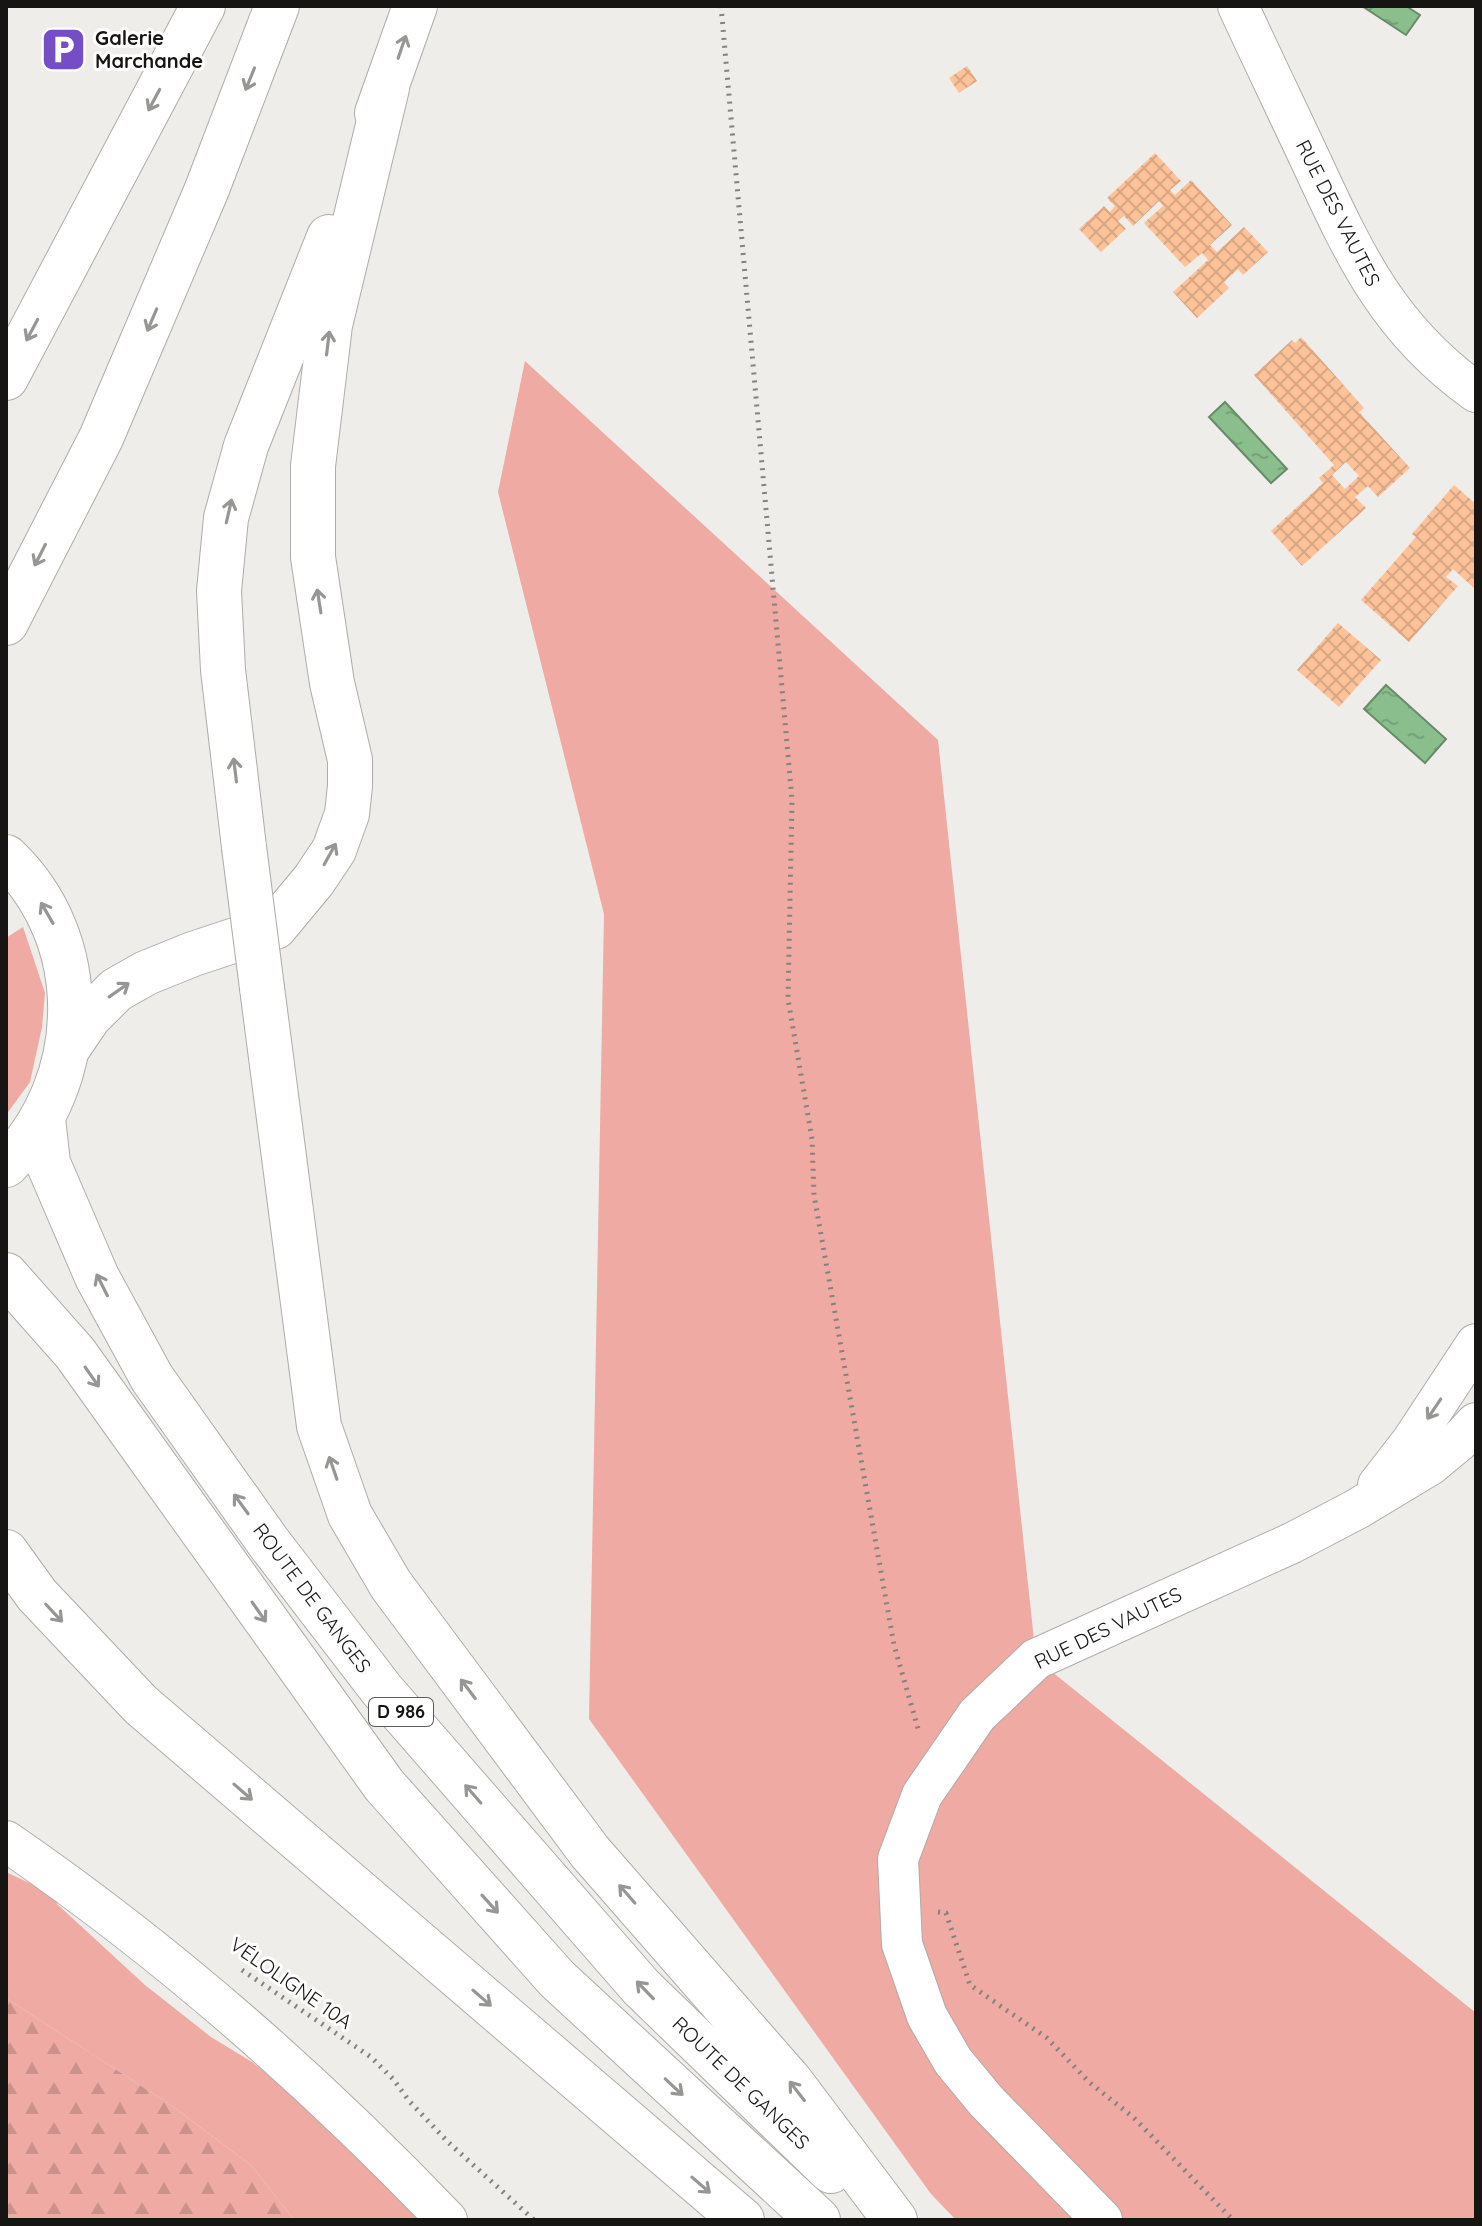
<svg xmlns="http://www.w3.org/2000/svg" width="1482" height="2226" viewBox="0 0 1482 2226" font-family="Quicksand,sans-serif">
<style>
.green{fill:#eeaaa3}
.forest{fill:url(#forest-firs)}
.water{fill:url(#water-ripples);stroke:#678b69;stroke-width:2}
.building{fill:url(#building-cross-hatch);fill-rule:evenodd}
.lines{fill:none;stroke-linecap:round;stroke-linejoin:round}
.minor-casing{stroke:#aeaca8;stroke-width:42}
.major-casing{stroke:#aeaca8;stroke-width:46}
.path{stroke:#848280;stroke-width:5;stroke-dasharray:2 6;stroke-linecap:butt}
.minor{stroke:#fff;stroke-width:40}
.major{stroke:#fff;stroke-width:44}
.major-bridge-casing{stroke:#aeaca8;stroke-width:46;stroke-linecap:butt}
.major-bridge{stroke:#fff;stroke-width:44}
.oneway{stroke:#969695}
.labels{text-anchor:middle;stroke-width:6;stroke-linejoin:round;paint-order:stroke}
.shield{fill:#fff;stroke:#5c5b5a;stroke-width:2}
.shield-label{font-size:18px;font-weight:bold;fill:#161514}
.poi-label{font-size:20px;font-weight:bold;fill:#161514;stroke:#fff;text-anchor:start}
.street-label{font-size:20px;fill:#161514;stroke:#fff}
</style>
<defs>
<pattern id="forest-firs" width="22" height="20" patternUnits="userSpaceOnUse" patternTransform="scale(2)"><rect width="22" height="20" fill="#eeaaa3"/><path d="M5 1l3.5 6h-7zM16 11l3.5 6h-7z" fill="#cb918b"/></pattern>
<pattern id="water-ripples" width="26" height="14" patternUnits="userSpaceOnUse" patternTransform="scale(2)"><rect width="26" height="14" fill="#8abe8d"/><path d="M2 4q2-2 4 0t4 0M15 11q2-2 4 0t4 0" fill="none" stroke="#76a279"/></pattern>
<pattern id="building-cross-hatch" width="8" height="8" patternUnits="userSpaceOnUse" patternTransform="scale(2)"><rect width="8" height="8" fill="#fec299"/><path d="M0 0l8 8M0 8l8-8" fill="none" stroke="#d9a683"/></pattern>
</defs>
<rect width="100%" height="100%" fill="#efede9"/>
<g class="green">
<path d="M525,361l413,379 98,919 440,354v207h-520l-25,-26 -342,-475 15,-805 -106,-422z"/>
<path d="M23,927l22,66 -3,34 -12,55 -24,33v-177z"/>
<path d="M6,1872l53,25 -2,7 88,81 66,52 41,25 61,48 112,110h-131l-42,-54 -80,-60 -166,-108z"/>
</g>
<path class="forest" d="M6,1998l166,108 80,60 42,54h-288z"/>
<g class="water">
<path d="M1362,6h44l14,9 -14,20z"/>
<path d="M1225,402l62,67 -16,14 -62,-66z"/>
<path d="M1386,685l60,54 -21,24 -61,-54z"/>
</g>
<g class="building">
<path d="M967,66l10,15 -18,12 -10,-15z"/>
<path d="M1155,153l26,28 -11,9 5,5 16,-15 41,45 -22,20 7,7 27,-25 24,25 -25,23 -5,-6 -14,13 5,6 -32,30 -24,-26 35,-32 -6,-7 -17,14 -41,-44 19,-17 -4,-5 -26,25 -9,-10 -6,5 8,8 -25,23 -22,-23 25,-23 6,6 5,-6 -8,-8z"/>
<path d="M1301,337l63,71 -5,4 51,56 -32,29 -10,-11 -13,11 11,11 -64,58 -31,-35 52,-48 -4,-5 15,-13 -80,-90 38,-35 3,3zM1346,462l13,14 -14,13 -13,-14z"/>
<path d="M1454,485l22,19v86l-23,-21 -7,8 12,9 -49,56 -48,-42 55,-63 -4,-3z"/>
<path d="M1338,623l43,37 -42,47 -42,-37z"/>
</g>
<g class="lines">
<defs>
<g id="minor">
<path d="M1238,6c24,52 49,104 73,155 44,95 77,168 165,231"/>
<path d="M1378,1485l34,-44 64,-97"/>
<path d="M6,1841c160,110 307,239 441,379"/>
<path d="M1102,2220l-116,-119 -33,-40 -26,-45 -25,-72 -4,-85 24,-64 55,-80 59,-56 256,-116 65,-34 73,-44 29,-24 17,-18"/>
</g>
<g id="major">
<path d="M377,113l38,-107"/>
<path d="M6,378l197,-372"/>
<path d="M6,623l95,-185 106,-249 70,-183"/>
<path d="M244,847l-21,-177 -4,-79 7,-73 20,-72 83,-209"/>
<path d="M6,857c87,82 84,225 0,308"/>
<path d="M262,988l57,438 31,89 41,70 199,267 201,230 104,138"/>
<path d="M68,1048l21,-31 27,-27 30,-17 47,-19 82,-27 39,-47 20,-30 13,-36 3,-28v-26l-18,-77 -19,-126v-91l17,-141 57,-237"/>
<path d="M43,1119l5,44 49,114 55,101 117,165 113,147 259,297 190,184"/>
<path d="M6,1275l69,78 309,432 173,194 261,241"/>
<path d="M6,1552l31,43 104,110 601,515"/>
</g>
</defs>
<use href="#minor" class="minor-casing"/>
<use href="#major" class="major-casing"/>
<g class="path">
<path d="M721,6l71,794 -4,199 24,140 2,56 80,450 25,87"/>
<path d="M938,1912l8,1 24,72 77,53 42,44 45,36 99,102"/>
<path d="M242,1970l129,87 22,22 17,23 39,41 85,77"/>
</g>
<use href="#minor" class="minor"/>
<use href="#major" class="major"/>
<defs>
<path id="major-bridge" d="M244,847l18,141"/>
</defs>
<use href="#major-bridge" class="major-bridge-casing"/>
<use href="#major-bridge" class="major-bridge"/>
</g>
<defs><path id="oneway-shaft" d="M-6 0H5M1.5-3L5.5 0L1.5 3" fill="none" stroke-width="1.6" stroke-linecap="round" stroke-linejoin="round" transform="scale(2)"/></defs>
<g class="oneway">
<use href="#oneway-shaft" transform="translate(402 47) rotate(-71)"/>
<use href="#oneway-shaft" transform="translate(250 79) rotate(112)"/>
<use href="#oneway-shaft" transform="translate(154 100) rotate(118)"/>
<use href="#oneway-shaft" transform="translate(152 320) rotate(113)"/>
<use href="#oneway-shaft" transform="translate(32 330) rotate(118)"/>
<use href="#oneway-shaft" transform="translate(328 343) rotate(-83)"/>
<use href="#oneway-shaft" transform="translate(229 511) rotate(-77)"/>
<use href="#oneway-shaft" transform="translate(40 555) rotate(117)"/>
<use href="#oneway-shaft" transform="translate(319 601) rotate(-99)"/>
<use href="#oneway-shaft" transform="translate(235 770) rotate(-97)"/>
<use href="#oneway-shaft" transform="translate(330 854) rotate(-61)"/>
<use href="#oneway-shaft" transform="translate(47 913) rotate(-120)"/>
<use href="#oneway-shaft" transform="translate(119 990) rotate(-35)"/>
<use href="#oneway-shaft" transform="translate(102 1285) rotate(-117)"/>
<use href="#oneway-shaft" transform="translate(92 1377) rotate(55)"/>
<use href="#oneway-shaft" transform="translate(1434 1409) rotate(124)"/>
<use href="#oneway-shaft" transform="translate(333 1468) rotate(-109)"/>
<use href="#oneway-shaft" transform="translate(241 1504) rotate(-126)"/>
<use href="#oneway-shaft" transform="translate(259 1612) rotate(55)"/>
<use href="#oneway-shaft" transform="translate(54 1613) rotate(47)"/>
<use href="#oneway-shaft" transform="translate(468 1689) rotate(-127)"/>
<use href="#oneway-shaft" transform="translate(243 1792) rotate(41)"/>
<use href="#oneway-shaft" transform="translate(473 1794) rotate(-131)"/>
<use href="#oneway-shaft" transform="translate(627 1894) rotate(-131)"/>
<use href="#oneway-shaft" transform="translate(490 1904) rotate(48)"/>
<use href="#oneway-shaft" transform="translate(645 1990) rotate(-134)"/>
<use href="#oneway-shaft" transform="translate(482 1998) rotate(41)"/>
<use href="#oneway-shaft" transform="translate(674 2087) rotate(43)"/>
<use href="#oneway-shaft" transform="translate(797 2091) rotate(-128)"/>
<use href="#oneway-shaft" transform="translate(701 2185) rotate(41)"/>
</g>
<defs>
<symbol id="parking-square" viewBox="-11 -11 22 22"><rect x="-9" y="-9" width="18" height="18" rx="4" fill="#754dc5" stroke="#fff"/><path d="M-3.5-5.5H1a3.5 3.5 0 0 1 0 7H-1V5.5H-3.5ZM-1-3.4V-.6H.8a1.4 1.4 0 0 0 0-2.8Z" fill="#fff"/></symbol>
</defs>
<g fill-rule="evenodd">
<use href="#parking-square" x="38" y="24" width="51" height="51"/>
</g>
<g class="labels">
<rect class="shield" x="369" y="1698" width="64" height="28" rx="6"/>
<g class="shield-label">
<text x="401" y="1718">D 986</text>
</g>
<g class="poi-label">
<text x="95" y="45">Galerie<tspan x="95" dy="23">Marchande</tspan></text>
</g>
<g class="street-label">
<text transform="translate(1338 213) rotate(63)" y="7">RUE DES VAUTES</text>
<text transform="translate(312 1598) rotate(53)" y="7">ROUTE DE GANGES</text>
<text transform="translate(1108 1628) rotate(-26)" y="7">RUE DES VAUTES</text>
<text transform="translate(291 1983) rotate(35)" y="7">VÉLOLIGNE 10A</text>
<text transform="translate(741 2083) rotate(44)" y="7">ROUTE DE GANGES</text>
</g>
</g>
<rect width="1482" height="2226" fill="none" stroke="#161514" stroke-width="16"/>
</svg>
